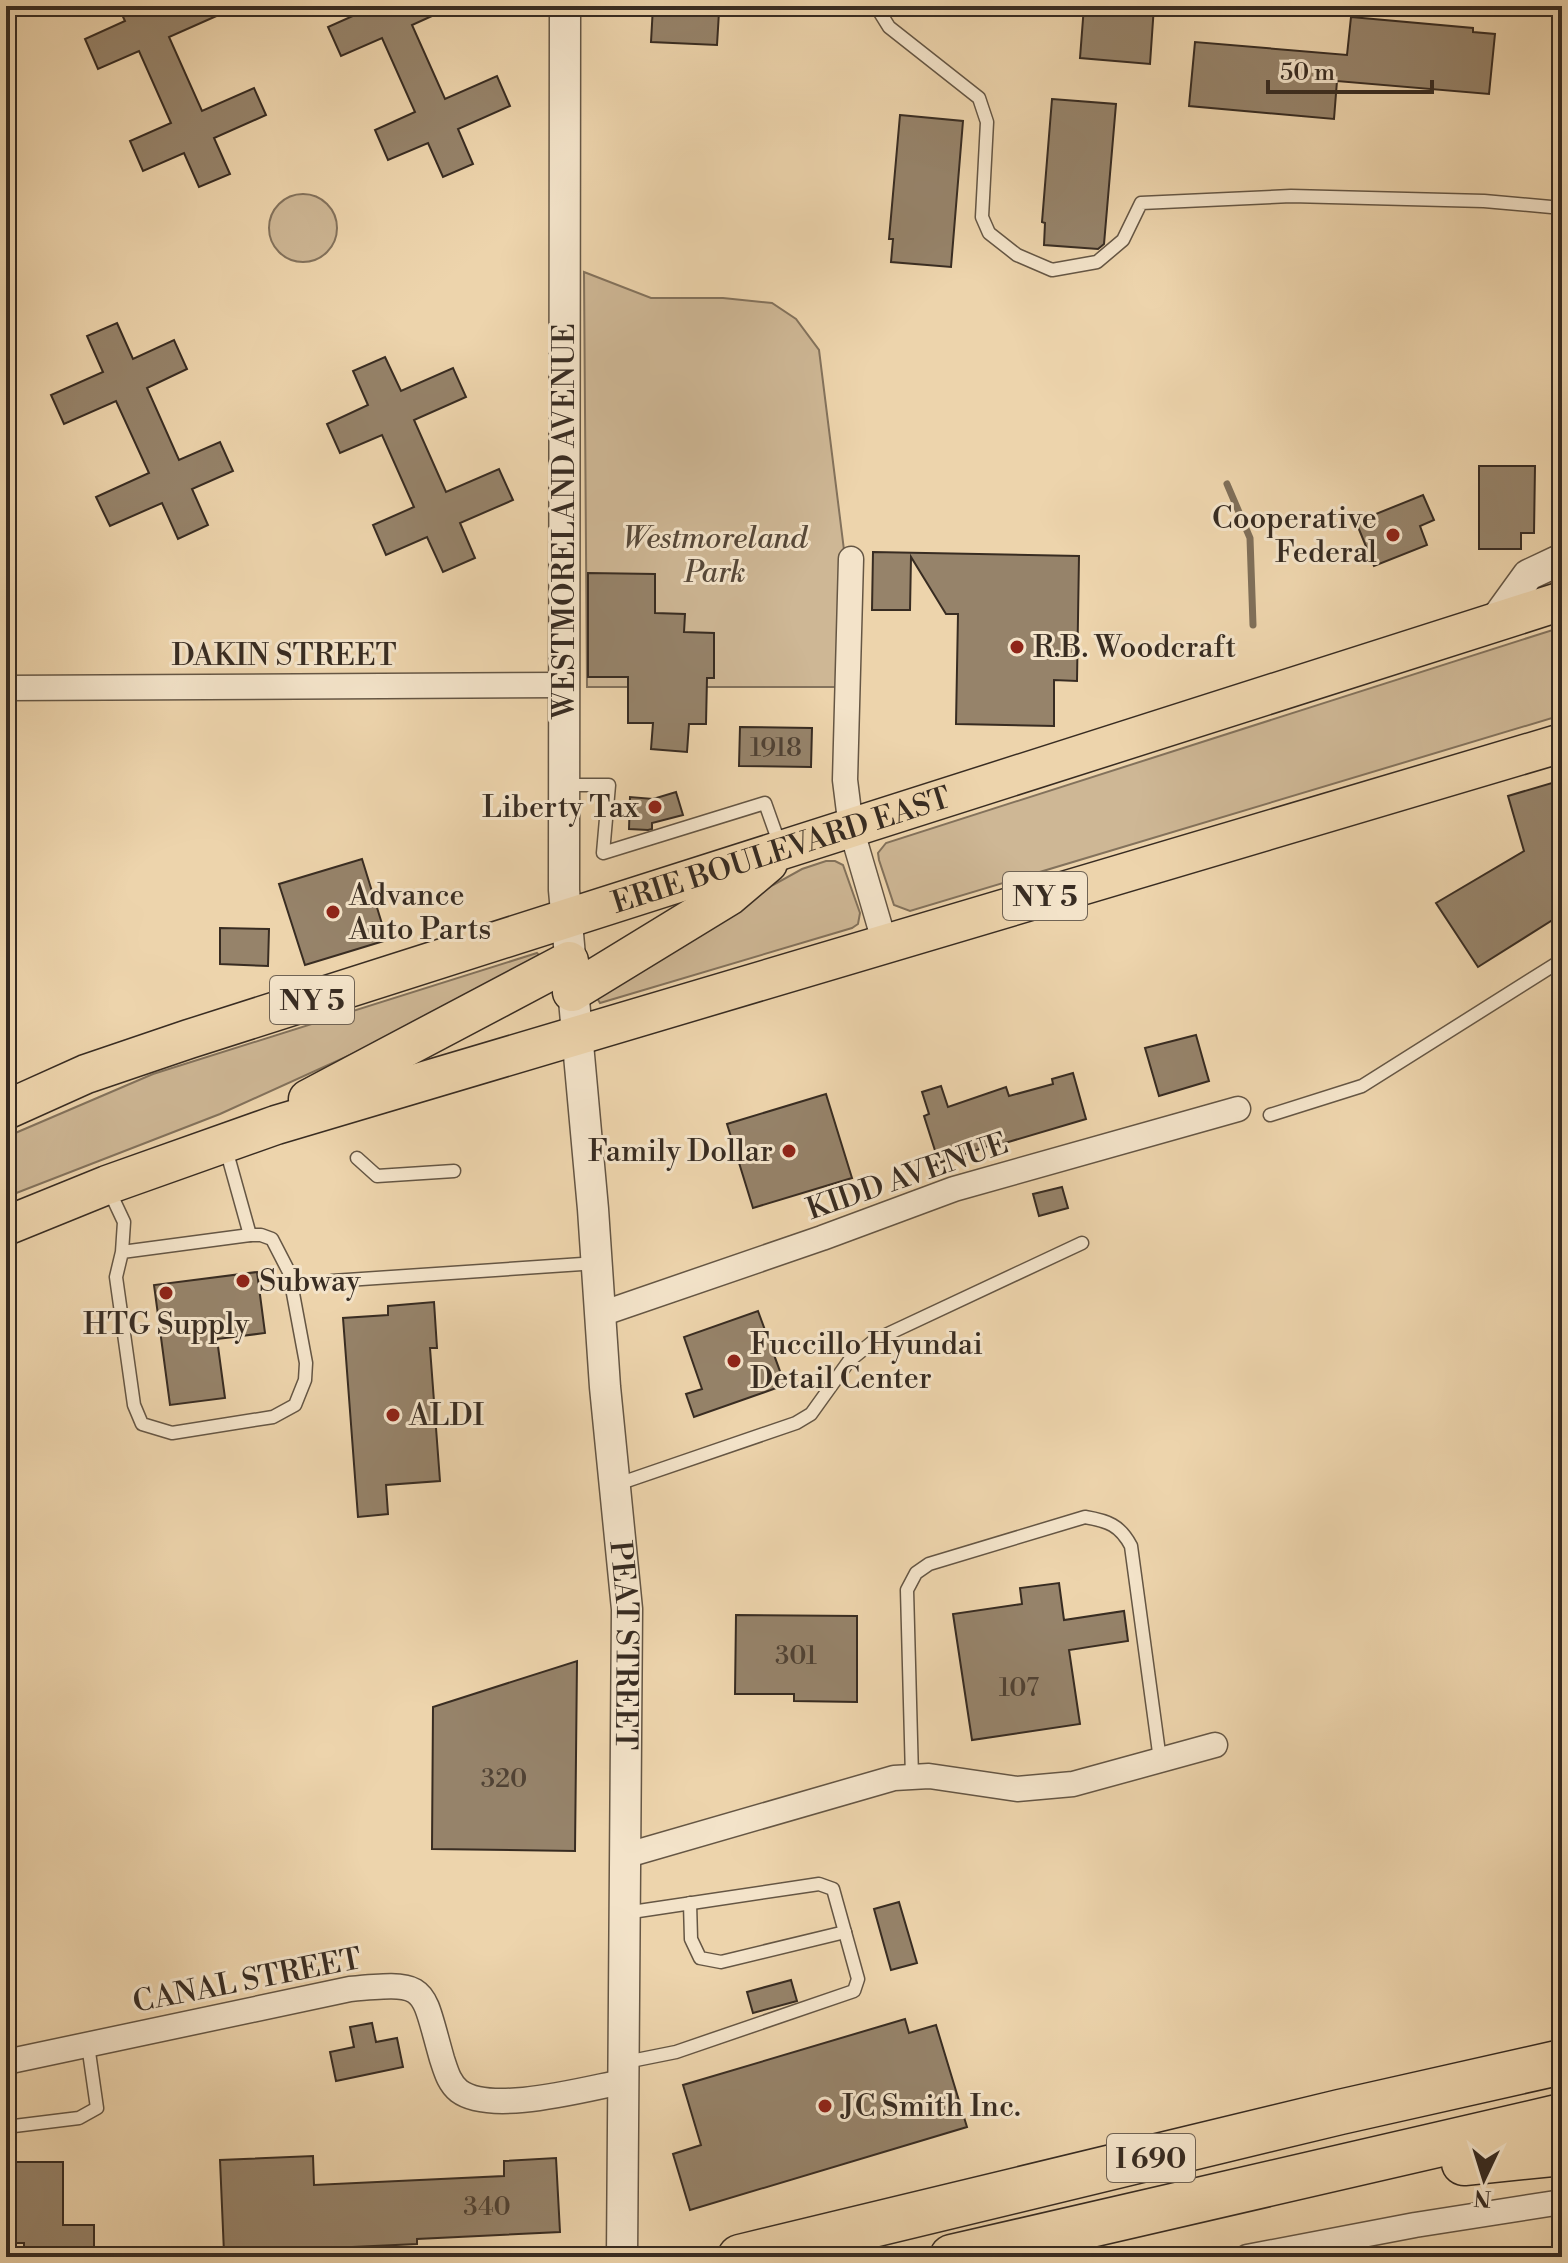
<svg xmlns="http://www.w3.org/2000/svg" width="1568" height="2263" viewBox="0 0 1568 2263" font-family="'Libre Bodoni',serif">
<style>
.green{fill:#ceb795;stroke:#83725c;stroke-width:2}
.lines{fill:none;stroke-linecap:round;stroke-linejoin:round}
.stream{stroke:#7f6f59;stroke-width:7}
.building{fill:#96836a;stroke:#382c22;stroke-width:2}
.service-casing{stroke:#655644;stroke-width:15}
.minor-casing{stroke:#655644;stroke-width:27}
.tertiary-casing{stroke:#655644;stroke-width:33}
.primary-casing{stroke:#382c22;stroke-width:41}
.motorway-casing{stroke:#382c22;stroke-width:47}
.service{stroke:#f3e3c9;stroke-width:12}
.minor{stroke:#f3e3c9;stroke-width:24}
.tertiary{stroke:#f3e3c9;stroke-width:30}
.primary{stroke:#edd4ac;stroke-width:38}
.motorway{stroke:#edd4ac;stroke-width:44}
.poi-dot{fill:#8f2418;stroke:#f3e3c9;stroke-width:3}
.labels{text-anchor:middle;stroke-width:6;stroke-linejoin:round;paint-order:stroke}
.number-label{font-size:26px;fill:#504234}
.shield{fill:#f3e3c9;stroke:#706354;stroke-width:2}
.shield-label{font-size:28px;font-weight:bold;fill:#382c22}
.poi-label{font-size:30px;fill:#382c22;stroke:#f3e3c9;text-anchor:start}
.street-label{font-size:30px;fill:#382c22;stroke:#f3e3c9}
.park-label{font-size:30px;font-style:italic;fill:#564839;stroke:#f3e3c9}
</style>
<rect width="100%" height="100%" fill="#edd4ac"/>
<filter id="stains"><feTurbulence type="fractalNoise" baseFrequency=".0025" numOctaves="4"/><feColorMatrix values="0 0 0 0 .2 0 0 0 0 .09 0 0 0 0 .02 0 0 0 .5 -.17"/></filter>
<radialGradient id="worn" r=".72"><stop offset=".6" stop-color="#630" stop-opacity="0"/><stop offset="1" stop-color="#630" stop-opacity=".3"/></radialGradient>
<g class="green">
<circle cx="303" cy="228" r="34"/>
<path d="M584,272l67,26h72l49,5 24,16 23,31 25,200 -8,137h-249z"/>
<path d="M1562,627v88l-652,196 -16,-6 -15,-45 -1,-7 8,-10z"/>
<path d="M826,861h9l8,4 17,48 -2,11 -6,4 -252,75 -3,-5 4,-9 172,-104 29,-16z"/>
<path d="M537,953l5,5 -9,14 -313,142 -214,83v-60l147,-63z"/>
</g>
<g class="lines">
<path class="stream" d="M1227,484l23,54 3,87"/>
</g>
<g class="building">
<path d="M118,6h121l-70,31 33,74 52,-23 12,27 -52,23 16,36 -31,13 -15,-34 -41,18 -13,-30 41,-18 -32,-72 -41,18 -13,-30 40,-18z"/>
<path d="M375,6h79l-42,19 33,74 52,-23 13,30 -52,23 15,35 -30,13 -15,-34 -40,17 -13,-30 40,-18 -33,-74 -41,18 -13,-29z"/>
<path d="M653,6h42v4l24,2 -2,33 -66,-3z"/>
<path d="M1084,6h70l-4,58 -70,-6z"/>
<path d="M1351,17l122,11v4l22,2 -6,60 -152,-13 -3,38 -145,-13 6,-64 152,13z"/>
<path d="M1052,99l64,5 -12,140 -6,5 -54,-4 1,-22 -3,-1z"/>
<path d="M900,115l63,6 -12,146 -60,-5 2,-23h-4z"/>
<path d="M117,323l16,36 41,-19 13,29 -40,19 32,72 41,-18 13,29 -41,18 16,36 -30,14 -16,-36 -52,23 -14,-29 53,-24 -33,-72 -52,23 -13,-29 52,-23 -16,-36z"/>
<path d="M385,357l16,34 52,-23 13,29 -52,23 32,72 53,-23 14,31 -53,23 15,35 -32,14 -16,-35 -41,18 -13,-30 41,-18 -32,-72 -42,18 -13,-29 41,-19 -15,-34z"/>
<path d="M1479,466h56l-1,67h-13v16h-42z"/>
<path d="M1423,495l11,25 -14,6 7,19 -53,21 -18,-44z"/>
<path d="M873,552l206,4 -2,125 -23,-1v46l-98,-2 2,-110h-12l-35,-57 -1,53h-38z"/>
<path d="M588,573l67,1v39l30,1 -1,18 30,1v45h-7l-1,46h-17l-2,28 -36,-3 2,-26h-25v-46h-40z"/>
<path d="M740,727l72,1 -1,39 -72,-1z"/>
<path d="M1562,780v134l-84,53 -42,-64 88,-52 -16,-55z"/>
<path d="M676,792l7,23 -31,8v6l-4,1 -19,-1 1,-32 23,2z"/>
<path d="M362,859l25,81 -82,25 -26,-81z"/>
<path d="M220,928l49,1 -1,37 -48,-2z"/>
<path d="M1196,1035l13,46 -50,15 -14,-48z"/>
<path d="M1073,1073l13,46 -88,26 -1,-2 -58,20 -15,-47 5,-2 -7,-22 19,-6 7,21 58,-20 3,9 44,-12 -1,-5z"/>
<path d="M826,1094l26,84 -99,30 -26,-84z"/>
<path d="M1062,1187l6,21 -29,8 -6,-22z"/>
<path d="M257,1272l8,61 -48,6 8,59 -55,7 -16,-120z"/>
<path d="M434,1302l3,46h-7l10,133 -54,4 2,29 -30,3 -15,-199 45,-3v-9z"/>
<path d="M758,1311l27,74 -91,32 -8,-23 16,-5 -18,-52z"/>
<path d="M1059,1583l5,37 60,-9 4,30 -59,9 11,74 -108,16 -19,-126 69,-10 -2,-16z"/>
<path d="M736,1615l121,1v86l-63,-1v-7h-59z"/>
<path d="M577,1661l-2,190 -143,-2 1,-142z"/>
<path d="M899,1902l18,61 -26,7 -17,-61z"/>
<path d="M791,1980l6,21 -44,12 -6,-21z"/>
<path d="M905,2019l4,14 27,-8 31,102 -277,83 -17,-56 28,-9 -18,-60z"/>
<path d="M372,2023l4,19 21,-4 6,29 -67,14 -6,-29 24,-5 -4,-20z"/>
<path d="M313,2156l1,29 190,-9v-15l52,-3 4,74 -143,7v5l-193,9 -4,-93z"/>
<path d="M6,2162h57v63h31v32h-70v-14h-18z"/>
</g>
<g class="lines">
<defs>
<g id="service">
<path d="M876,6l13,21 90,71 8,24 -5,95 7,16 28,22 35,15 45,-8 26,-22 18,-37 150,-7 193,5 78,7"/>
<path d="M566,785h43l-6,68 162,-50 16,45"/>
<path d="M1270,1115l92,-29 200,-126"/>
<path d="M226,1149l24,86"/>
<path d="M357,1158l20,18 77,-5"/>
<path d="M108,1188l16,34 -2,30 -6,25 18,128 8,19 30,9 101,-16 22,-12 10,-25 1,-17 -17,-91 -17,-33 -11,-4h-11l-128,17"/>
<path d="M332,1281l265,-18"/>
<path d="M615,1485l181,-62 15,-9 38,-53 26,-21 207,-97"/>
<path d="M912,1777l-5,-187 9,-17 13,-9 156,-47c23,4 35,8 46,29l29,214"/>
<path d="M690,1903l1,36 9,19 21,4 124,-30"/>
<path d="M625,1913l194,-29 14,5 25,90 -4,12 -178,61 -50,10"/>
<path d="M6,2127l73,-9 18,-10 -9,-63"/>
</g>
<g id="minor">
<path d="M851,559l-6,221 6,48 34,116"/>
<path d="M6,688l557,-3"/>
<path d="M601,1314l221,-76 132,-49 284,-80"/>
<path d="M624,1856l270,-78 35,-2 88,13 56,-5 142,-39"/>
<path d="M6,2062l344,-73c80,-8 71,-3 92,70 4,12 7,24 17,32 32,24 126,-2 163,-9"/>
<path d="M1247,2257l168,-32 147,-23"/>
</g>
<g id="tertiary">
<path id="s1" d="M565,6l-1,884 29,319 12,178 22,222 -5,648"/>
<path d="M1494,622l34,-47 34,-16"/>
</g>
<g id="primary">
<path d="M572,992l157,-96 39,-33"/>
<path d="M308,1099l261,-138"/>
<path id="s2" d="M6,1110l80,-36 103,-35 1373,-438"/>
<path d="M6,1226l101,-41 169,-60 1286,-382"/>
</g>
<g id="motorway">
<path d="M1464,2163l98,-10"/>
<path d="M740,2257l600,-145 222,-50"/>
<path d="M952,2257l610,-141"/>
</g>
</defs>
<use href="#service" class="service-casing"/>
<use href="#minor" class="minor-casing"/>
<use href="#tertiary" class="tertiary-casing"/>
<use href="#primary" class="primary-casing"/>
<use href="#motorway" class="motorway-casing"/>
<use href="#service" class="service"/>
<use href="#minor" class="minor"/>
<use href="#tertiary" class="tertiary"/>
<use href="#primary" class="primary"/>
<use href="#motorway" class="motorway"/>
</g>
<g class="poi-dot">
<circle cx="1393" cy="535" r="8"/>
<circle cx="1017" cy="647" r="8"/>
<circle cx="655" cy="807" r="8"/>
<circle cx="333" cy="912" r="8"/>
<circle cx="789" cy="1151" r="8"/>
<circle cx="243" cy="1281" r="8"/>
<circle cx="166" cy="1293" r="8"/>
<circle cx="734" cy="1361" r="8"/>
<circle cx="393" cy="1415" r="8"/>
<circle cx="825" cy="2106" r="8"/>
</g>
<g class="labels">
<g class="number-label">
<text x="776" y="756">1918</text>
<text x="796" y="1664">301</text>
<text x="1019" y="1696">107</text>
<text x="504" y="1787">320</text>
<text x="487" y="2215">340</text>
</g>
<g class="shield">
<rect x="1003" y="872" width="84" height="48" rx="6"/>
<rect x="270" y="976" width="84" height="48" rx="6"/>
<rect x="1107" y="2134" width="88" height="48" rx="6"/>
</g>
<g class="shield-label">
<text x="1045" y="906">NY 5</text>
<text x="312" y="1010">NY 5</text>
<text x="1151" y="2168">I 690</text>
</g>
<g class="poi-label">
<text x="1377" y="528" text-anchor="end">Cooperative<tspan x="1377" dy="34">Federal</tspan></text>
<text x="1033" y="657">R.B. Woodcraft</text>
<text x="639" y="817" text-anchor="end">Liberty Tax</text>
<text x="349" y="905">Advance<tspan x="349" dy="34">Auto Parts</tspan></text>
<text x="773" y="1161" text-anchor="end">Family Dollar</text>
<text x="259" y="1291">Subway</text>
<text x="166" y="1334" text-anchor="middle">HTG Supply</text>
<text x="750" y="1354">Fuccillo Hyundai<tspan x="750" dy="34">Detail Center</tspan></text>
<text x="409" y="1425">ALDI</text>
<text x="841" y="2116">JC Smith Inc.</text>
</g>
<g class="street-label">
<text transform="translate(564 521) rotate(-90)" y="10">WESTMORELAND AVENUE</text>
<text x="284" y="665">DAKIN STREET</text>
<text dy="10" stroke="none"><textPath href="#s2" startOffset="818">ERIE BOULEVARD EAST</textPath></text>
<text transform="translate(907 1176) rotate(-19)" y="10">KIDD AVENUE</text>
<text dy="10" stroke="none"><textPath href="#s1" startOffset="1642">PEAT STREET</textPath></text>
<text transform="translate(247 1980) rotate(-11)" y="10">CANAL STREET</text>
</g>
<g class="park-label">
<text x="715" y="548">Westmoreland<tspan x="715" dy="34">Park</tspan></text>
</g>
</g>
<rect width="1568" height="2263" fill="none" stroke="#edd4ac" stroke-width="32"/>
<rect x="8" y="8" width="1552" height="2247" fill="none" stroke="#382c22" stroke-width="4"/>
<rect x="16" y="16" width="1536" height="2231" fill="none" stroke="#382c22" stroke-width="2"/>
<g transform="translate(1484 2179) rotate(184)" stroke="#f3e3c9" stroke-width="6" paint-order="stroke">
<path d="M0-6L14 30L0 20L-14 30Z" fill="#382c22"/>
<text y="-12" font-size="22" font-weight="bold" text-anchor="middle" fill="#382c22">N</text>
</g>
<path d="M1268 80v12h164v-12" fill="none" stroke="#382c22" stroke-width="4"/>
<text x="1280" y="80" font-size="24" fill="#382c22" stroke="#f3e3c9" stroke-width="6" paint-order="stroke">50 m</text>
<rect width="100%" height="100%" filter="url(#stains)"/>
<rect width="100%" height="100%" fill="url(#worn)"/>
</svg>
